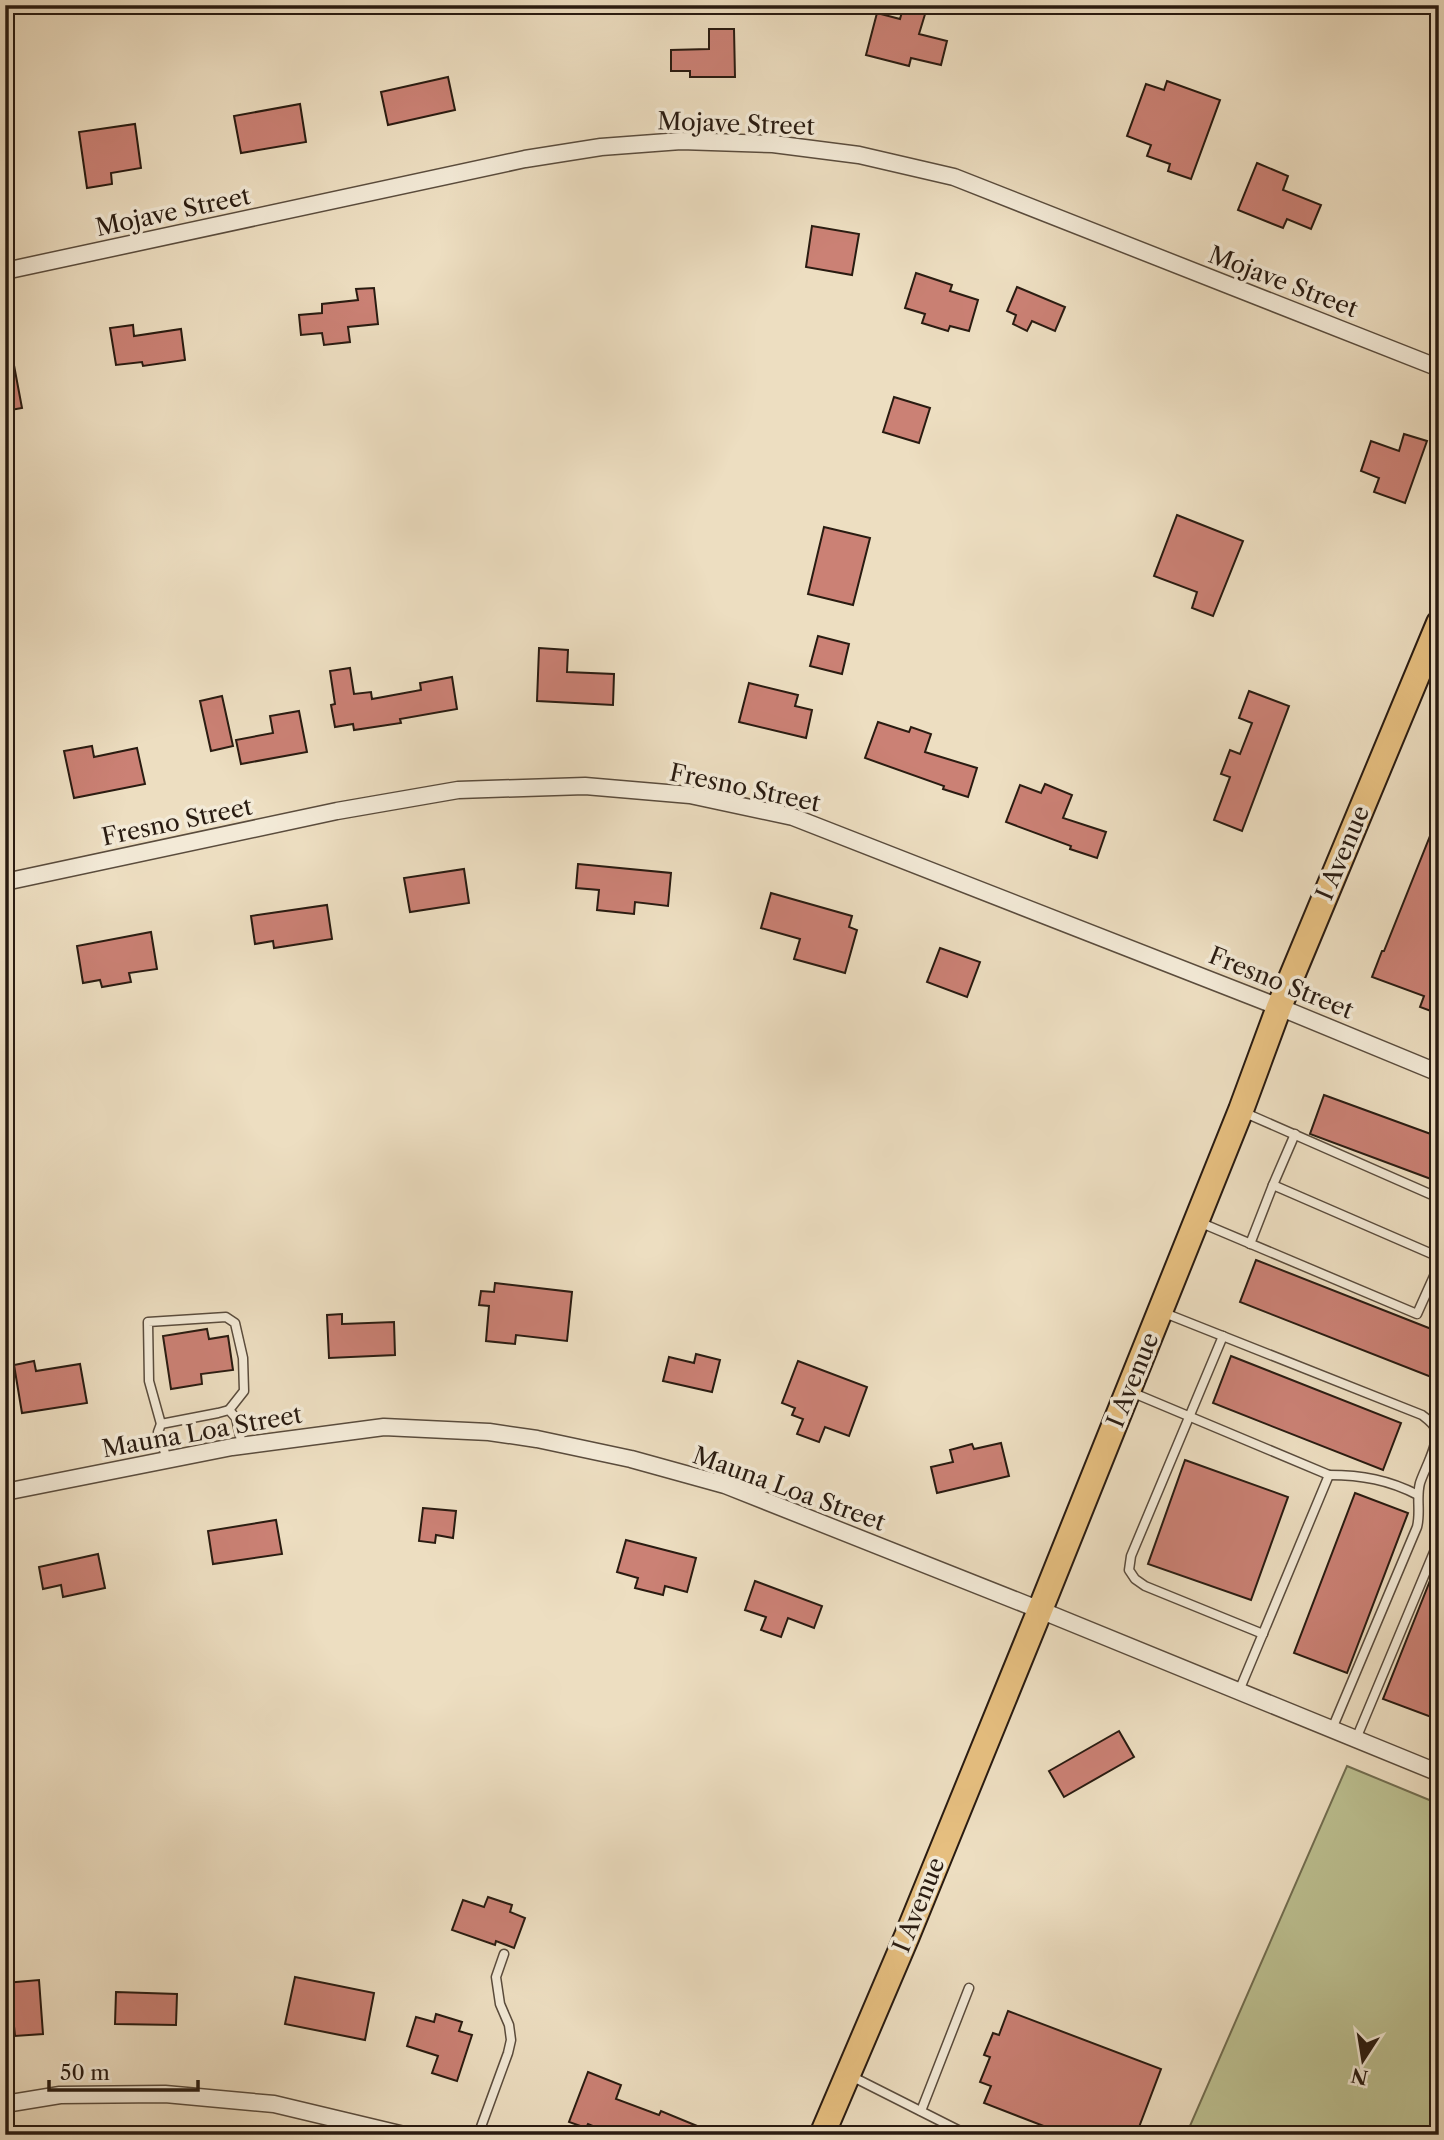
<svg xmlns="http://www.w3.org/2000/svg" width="1444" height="2140" viewBox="0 0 1444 2140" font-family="'Libre Caslon Text',serif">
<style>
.green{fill:#bcc091;stroke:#726e51;stroke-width:2}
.building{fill:#cb8175;stroke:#291b11;stroke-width:2}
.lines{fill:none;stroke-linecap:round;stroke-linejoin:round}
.service-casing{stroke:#5a4c3d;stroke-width:11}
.minor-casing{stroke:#5a4c3d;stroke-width:19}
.primary-casing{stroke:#291b11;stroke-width:28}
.service{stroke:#f3ead7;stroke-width:8}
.minor{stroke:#f3ead7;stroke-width:16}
.primary{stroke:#e6bf80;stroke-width:24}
.labels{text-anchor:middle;stroke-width:7;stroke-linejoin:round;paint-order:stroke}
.street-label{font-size:24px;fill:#291b11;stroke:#f3ead7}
</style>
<rect width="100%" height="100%" fill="#eddec1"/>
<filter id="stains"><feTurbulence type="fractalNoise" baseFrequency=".00286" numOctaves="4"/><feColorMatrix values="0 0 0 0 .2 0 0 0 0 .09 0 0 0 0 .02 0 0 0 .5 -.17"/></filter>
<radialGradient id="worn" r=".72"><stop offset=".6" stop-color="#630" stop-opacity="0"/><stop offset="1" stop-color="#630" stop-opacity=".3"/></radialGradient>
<path class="green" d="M1347,1766l92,38v331h-253z"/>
<g class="building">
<path d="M904,5l22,6 -7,23 28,7 -6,24 -30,-7 -2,8 -43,-11 11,-42 23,6z"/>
<path d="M709,29h25l1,48h-45v-6h-19v-21l38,-1z"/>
<path d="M448,77l7,33 -67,15 -7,-33z"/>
<path d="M1167,81l53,19 -29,79 -23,-8 2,-7 -23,-8 4,-11 -24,-9 19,-52 18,6z"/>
<path d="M300,104l6,38 -65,11 -7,-37z"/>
<path d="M135,124l6,44 -30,5 1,11 -25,4 -8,-56z"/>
<path d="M1257,163l31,13 -5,14 38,15 -10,24 -24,-10 -4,9 -45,-18z"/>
<path d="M812,226l47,8 -7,41 -46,-8z"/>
<path d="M916,273l36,12 -2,6 28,9 -9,31 -19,-5 -2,5 -26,-8 3,-9 -20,-6z"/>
<path d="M1017,287l48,20 -10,24 -23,-10 -5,10 -14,-7 3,-9 -9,-4z"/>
<path d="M374,288l4,36 -30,3 2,15 -26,3 -2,-12 -21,2 -2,-20 23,-2v-9l36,-4 -2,-11z"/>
<path d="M133,325l1,11 47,-7 4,31 -42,6 -1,-4 -26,3 -6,-37z"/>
<path d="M13,360l9,48 -17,3v-50z"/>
<path d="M894,397l36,11 -11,35 -36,-11z"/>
<path d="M1404,434l23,7 -22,62 -31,-11 5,-14 -18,-7 10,-30 28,10z"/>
<path d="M1177,515l66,26 -30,75 -21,-8 5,-16 -43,-16z"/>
<path d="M824,527l46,11 -17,67 -45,-11z"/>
<path d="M818,636l31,8 -7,30 -32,-8z"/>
<path d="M539,648l29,2 -1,22 47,2 -1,31 -76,-4z"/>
<path d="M350,668l4,26 17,-2 1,7 49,-9 -1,-7 32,-6 5,32 -57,10 1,4 -47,7 -1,-6 -18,3 -4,-22 4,-1 -5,-33z"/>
<path d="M749,683l49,12 -3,11 17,4 -6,28 -67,-16z"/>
<path d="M1249,691l40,15 -47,125 -28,-11 16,-43 -9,-3 9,-24 10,4 12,-31 -13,-5z"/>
<path d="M222,696l11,50 -22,5 -11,-50z"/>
<path d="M299,711l8,41 -66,12 -5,-24 37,-7 -3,-17z"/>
<path d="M878,722l31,10 2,-5 20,7 -6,18 52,16 -9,29 -25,-8 1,-3 -79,-28z"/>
<path d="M92,746l2,11 43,-9 8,36 -71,14 -10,-47z"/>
<path d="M1045,784l27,11 -9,23 43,14 -9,26 -27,-9 1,-3 -65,-24 14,-37 21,8z"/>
<path d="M1438,816h1v198l-19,-7 4,-11 -52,-19 10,-26h2z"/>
<path d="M578,864l93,9 -3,33 -33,-4 -1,12 -37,-4 2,-20 -23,-2z"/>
<path d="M464,869l5,34 -59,9 -6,-34z"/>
<path d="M771,893l81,23 -3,11 8,3 -12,43 -51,-14 6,-20 -39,-11z"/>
<path d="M327,905l5,34 -58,9 -1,-7 -18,3 -4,-28z"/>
<path d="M151,932l6,37 -28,4 2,9 -29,5 -2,-7 -17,3 -6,-37z"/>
<path d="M940,948l40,14 -13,35 -40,-15z"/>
<path d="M1324,1095l115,42v45l-129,-48z"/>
<path d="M1256,1260l183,72v48l-199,-78z"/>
<path d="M495,1283l77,9 -5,49 -51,-6 -1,9 -29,-3 3,-35 -10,-1 2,-14 13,1z"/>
<path d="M342,1314v10l52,-2 1,33 -66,3 -2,-43z"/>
<path d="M207,1329l2,10 19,-3 5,34 -32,4 1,10 -31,5 -8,-53z"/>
<path d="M696,1354l24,6 -8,32 -49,-11 6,-24 25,6z"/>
<path d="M1231,1356l170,67 -18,47 -170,-67z"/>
<path d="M34,1361l2,10 44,-7 7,39 -65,10 -8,-48z"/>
<path d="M798,1361l69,26 -18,49 -24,-9 -6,15 -22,-8 6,-15 -11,-4 3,-7 -13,-5z"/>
<path d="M1001,1443l8,33 -72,17 -6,-26 22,-5 -3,-12 22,-6 2,5z"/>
<path d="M1185,1460l103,37 -37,103 -103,-36z"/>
<path d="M1355,1493l53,20 -61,160 -53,-20z"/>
<path d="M423,1508l33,3 -3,27 -17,-3 -1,8 -16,-2z"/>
<path d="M276,1520l6,34 -69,10 -5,-33z"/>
<path d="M626,1540l70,18 -9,34 -22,-6 -2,9 -28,-7 3,-10 -21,-6z"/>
<path d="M98,1554l7,34 -42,9 -2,-12 -18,4 -4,-22z"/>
<path d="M1439,1558v149l-5,11 -51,-19z"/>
<path d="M755,1581l67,25 -8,22 -26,-10 -7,19 -20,-7 5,-13 -21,-7z"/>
<path d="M1119,1731l15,26 -70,40 -15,-26z"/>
<path d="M488,1897l24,8 -2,7 15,6 -11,30 -18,-7 -1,4 -43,-15 11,-30 21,7z"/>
<path d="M295,1977l79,16 -9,47 -80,-16z"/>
<path d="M39,1980l4,54 -28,2 -1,-10 -9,1v-44z"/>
<path d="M116,1992l61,2 -1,31 -61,-1z"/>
<path d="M1008,2011l153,58 -25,66h-69l-83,-32 7,-17 -11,-4 10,-25 -6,-2 9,-22 6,2z"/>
<path d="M436,2014l26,8 -3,9 13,4 -15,46 -25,-8 6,-17 -31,-10 9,-29 18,5z"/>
<path d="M588,2072l33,13 -5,14 43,16 2,-4 58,24h-104l-27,-11 -2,4 -17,-6z"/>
</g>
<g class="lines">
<defs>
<g id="service">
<path d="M1243,1112l196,86"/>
<path d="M1273,1185l22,-51"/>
<path d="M1199,1222l218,92 22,-49"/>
<path d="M1250,1244l23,-59 166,72"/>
<path d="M1162,1312l260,103c5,4 13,9 14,16 3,13 -12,39 -16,52 -4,15 1,29 -3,44l-85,202"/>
<path d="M1223,1336l-92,220 -2,14 6,9 10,7 118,48"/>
<path d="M1131,1392l198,83 -90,216"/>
<path d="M161,1424l-12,-43 -1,-59 78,-5 9,6 8,35 1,33 -15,19"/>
<path d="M167,1459l-9,-27 3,-8 57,-11 11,-3 7,8 6,27"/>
<path d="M1329,1475c33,0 60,5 89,20"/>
<path d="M1356,1739l83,-199"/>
<path d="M851,2076l117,59"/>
<path d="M921,2111l48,-123"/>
<path d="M478,2135l30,-82 3,-13 -2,-15 -9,-21 -4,-27 8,-23"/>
</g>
<g id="minor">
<path d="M5,271l520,-112 76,-12 80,-6 92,3 86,11 95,22 485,191"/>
<path d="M5,882l332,-71 121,-21 127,-4 105,9 103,22 486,190 160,66"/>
<path d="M5,1492l227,-45 152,-20 105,5 48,7 94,20 94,26 315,125 399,163"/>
<path d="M5,2104l55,-9 105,-1 109,10 130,31"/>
</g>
<path id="primary" d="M822,2135l85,-199 133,-326 201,-500 38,-103 160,-384"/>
</defs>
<use href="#service" class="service-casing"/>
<use href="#minor" class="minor-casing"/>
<use href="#primary" class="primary-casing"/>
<use href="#service" class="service"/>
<use href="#minor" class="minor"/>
<use href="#primary" class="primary"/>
</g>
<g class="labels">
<g class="street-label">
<text transform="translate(736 124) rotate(2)" y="8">Mojave Street</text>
<text transform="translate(173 212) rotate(-12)" y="8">Mojave Street</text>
<text transform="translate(1283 282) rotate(21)" y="8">Mojave Street</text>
<text transform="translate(745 788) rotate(12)" y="8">Fresno Street</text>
<text transform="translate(177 822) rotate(-12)" y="8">Fresno Street</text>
<text transform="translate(1343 853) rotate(-67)" y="8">I Avenue</text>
<text transform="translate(1281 983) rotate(22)" y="8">Fresno Street</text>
<text transform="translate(1133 1380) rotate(-68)" y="8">I Avenue</text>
<text transform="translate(202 1432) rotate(-10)" y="8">Mauna Loa Street</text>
<text transform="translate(789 1489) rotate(20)" y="8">Mauna Loa Street</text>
<text transform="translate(919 1905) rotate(-68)" y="8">I Avenue</text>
</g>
</g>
<rect width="1444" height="2140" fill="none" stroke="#eddec1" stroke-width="28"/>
<rect x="7" y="7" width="1430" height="2126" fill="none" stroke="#291b11" stroke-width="3.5"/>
<rect x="14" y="14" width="1416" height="2112" fill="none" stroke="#291b11" stroke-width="2"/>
<g transform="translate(1363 2060) rotate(192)" stroke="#f3ead7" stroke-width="5" paint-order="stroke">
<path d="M0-5L12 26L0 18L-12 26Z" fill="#291b11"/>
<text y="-10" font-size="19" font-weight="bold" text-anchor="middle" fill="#291b11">N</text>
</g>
<path d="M49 2080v10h149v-10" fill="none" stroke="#291b11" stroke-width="3.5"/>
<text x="60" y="2080" font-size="21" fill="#291b11" stroke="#f3ead7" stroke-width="5" paint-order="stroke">50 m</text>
<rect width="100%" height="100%" filter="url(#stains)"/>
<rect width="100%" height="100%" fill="url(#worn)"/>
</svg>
